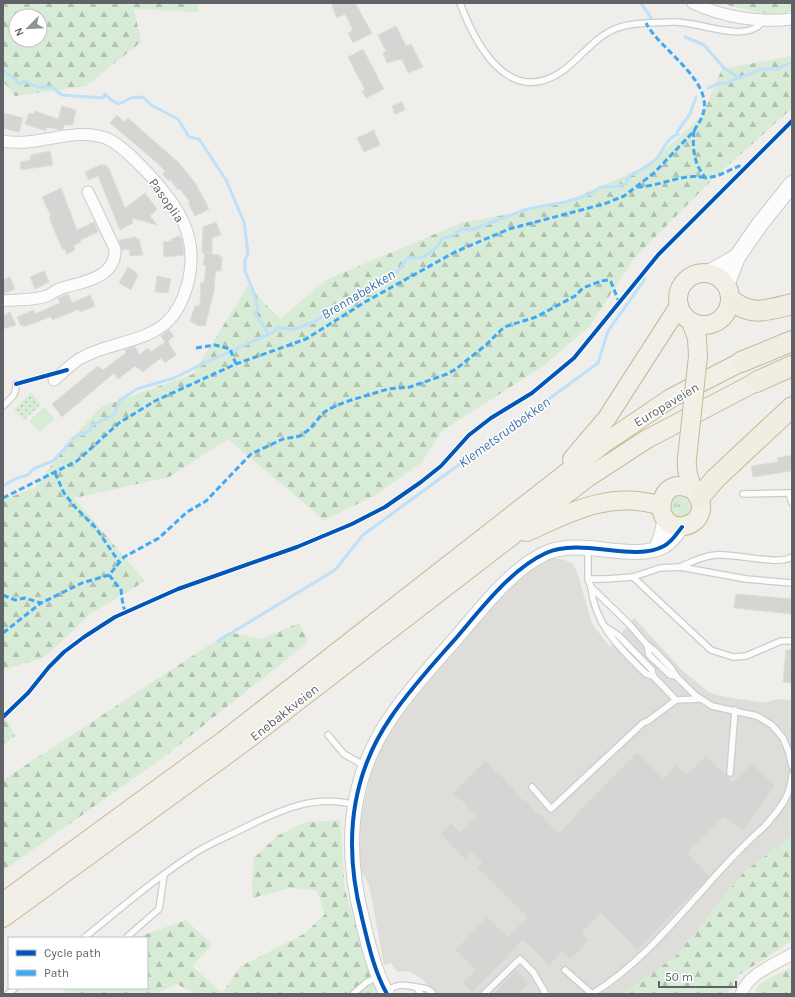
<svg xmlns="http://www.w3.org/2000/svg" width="795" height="997" viewBox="0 0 795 997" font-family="Karla,sans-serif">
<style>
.industrial{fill:#dfddda}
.grass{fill:url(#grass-tufts)}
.forest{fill:url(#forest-firs);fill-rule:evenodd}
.park{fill:url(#park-dots)}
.pitch{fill:#d8ebd6}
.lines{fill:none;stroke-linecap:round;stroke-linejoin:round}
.stream{stroke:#bfe0f9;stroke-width:3}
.building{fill:#d6d5d3;stroke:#deddd9}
.service-casing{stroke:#cbcccc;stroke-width:8}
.minor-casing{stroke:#cbcccc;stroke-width:13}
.tertiary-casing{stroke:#cbcccc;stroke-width:16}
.secondary-casing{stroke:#cacacb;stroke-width:18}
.trunk-casing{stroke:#c8b996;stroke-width:20}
.motorway-casing{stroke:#c8b996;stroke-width:22}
.service{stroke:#fdfcfc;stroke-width:5.5}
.minor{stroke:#fdfcfc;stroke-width:11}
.tertiary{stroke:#fdfcfc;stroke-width:14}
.secondary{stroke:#fdfcfc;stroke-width:16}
.trunk{stroke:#f2f0e6;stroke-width:18}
.motorway{stroke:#f0ede3;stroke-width:20}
.trunk-bridge-casing{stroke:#c8b996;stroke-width:20;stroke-linecap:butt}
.trunk-bridge{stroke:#f2f0e6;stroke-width:18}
.quiet{stroke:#3fa9f5;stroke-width:3;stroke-dasharray:6 3;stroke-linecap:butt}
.cycleway-casing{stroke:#fff;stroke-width:6}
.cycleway{stroke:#0057b8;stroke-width:4}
.labels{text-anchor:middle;stroke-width:3;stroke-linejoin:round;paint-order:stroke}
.street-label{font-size:13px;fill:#5f6368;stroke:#fff}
.water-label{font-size:14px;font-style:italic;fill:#4174aa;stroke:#fff}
</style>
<defs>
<pattern id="grass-tufts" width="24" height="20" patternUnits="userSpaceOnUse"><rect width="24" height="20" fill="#d8ebd6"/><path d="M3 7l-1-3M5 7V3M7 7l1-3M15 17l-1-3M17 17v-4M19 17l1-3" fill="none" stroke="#b2c2b1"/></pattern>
<pattern id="forest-firs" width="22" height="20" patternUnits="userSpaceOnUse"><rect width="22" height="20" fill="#d8ebd6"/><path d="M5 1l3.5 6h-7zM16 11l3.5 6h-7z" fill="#b2c2b1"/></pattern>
<pattern id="park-dots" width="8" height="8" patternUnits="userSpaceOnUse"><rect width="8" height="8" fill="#d8ebd6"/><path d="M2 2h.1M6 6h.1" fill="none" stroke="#b2c2b1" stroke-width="1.8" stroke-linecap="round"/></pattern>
</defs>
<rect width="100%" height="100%" fill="#efeeea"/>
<path class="industrial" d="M554,558l11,2 8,4 5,11 14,49 18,23 24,-29 50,54 25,20 11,4 45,7 12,-4 15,1v145l-155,149h-213l4,-9 -9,-8 -11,-6 -11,1 -6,-9 -7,2 -15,-80 -11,-20v-36l14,-60 14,-34 16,-24 40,-47 65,-74 19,-18 20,-12z"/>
<path class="grass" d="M678,493l14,5 2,15 -16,7 -11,-13v-3z"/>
<g class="forest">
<path d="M3,3h194l2,9 -65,-3 7,33 -55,44 -71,10 -12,-15zM16,16h24v24h-24z"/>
<path d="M718,3h74v8l-20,4z"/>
<path d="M792,56v52l-79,71 -79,79 -44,68 -47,40 -101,65 -20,31 -48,34 -50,24 -96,-81 -59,38 -95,21 71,83 -55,33 -45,43 -42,13v-170l33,-13 28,-40 37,-40 92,-33 55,-88 32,33 46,-39 135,-57 100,-19 86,-38 55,-50 20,-47z"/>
<path d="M299,623l9,19 -144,115 -161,114v-91l226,-148 33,7z"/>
<path d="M3,712l12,24 -12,8z"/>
<path d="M340,820l5,70 32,104h-182l-18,-10 -22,10h-92l3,-6h81v-50h-12l51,-18 26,25 -20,21 30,27 19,-27 63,-32 21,-20 -8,-23 -26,-3 -39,10 1,-39 24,-23 28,-14z"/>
<path d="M792,830v111l-53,34 -12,19h-105l54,-38 68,-84 43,-33z"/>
<path d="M792,967v27h-38l6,-11z"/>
</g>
<path class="park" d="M31,393l10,11 -17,16 -10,-10z"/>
<path class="pitch" d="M44,407l11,12 -16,13 -10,-11z"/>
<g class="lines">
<g class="stream">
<path d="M641,3l10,15"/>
<path d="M685,37l19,8 19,22 16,11"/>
<path d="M3,71l10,6 6,7 6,-3 12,6h15l10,8 41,3 2,-4 6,6 8,4 12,-6 12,-1 8,8 27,14 11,18 10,2 27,41 18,42 4,31 -3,7v11l10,24 3,16 -3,2 13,20"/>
<path d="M708,88l9,-4 9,-1 37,-14h14l15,-7"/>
<path d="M3,486l14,-8 11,-3 5,-6 20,-8 22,-24 15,-6 2,-6 22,-10 6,-15 17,-11 37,-11 22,-11 77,-35 6,-5 13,3 22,-8 41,-27 24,-10 20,-15 8,-12 17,-1 15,-12 3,-6 10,-3 9,-7 10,1 56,-21 38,-7 23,-7 13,-8h14l10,-3 5,-9c8,-3 21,-11 27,-17 7,-8 9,-20 21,-24l-1,-2 13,-18 6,-17"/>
<path d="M218,641l117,-71 28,-35 235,-172 10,-32 37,-52"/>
</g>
</g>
<g class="building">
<path d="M331,3h24l17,30 -19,10 -5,-10 5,-3 -8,-16 -8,4z"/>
<path d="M396,26l10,20 5,-2 12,23 -15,6 -6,-14 -15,4 -4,-10 3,-2 -8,-16z"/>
<path d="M363,49l21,40 -18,9 -4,-7 3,-1 -17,-33z"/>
<path d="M402,102l3,8 -10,4 -3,-8z"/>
<path d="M62,106l14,4 -3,14 -2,1h-7l-1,4 -3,1 -13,-3 -1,4 -21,-7 4,-11 5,1 1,-3 23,8z"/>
<path d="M3,113l20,5 -4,14 -16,-4z"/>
<path d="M117,115l7,7 4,-4 51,45 17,21 13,25 -14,7 -7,-13 2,-1 -10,-13 -2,1 -8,-11 -1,2 -7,-7 3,-3 -9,-9 -46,-39z"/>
<path d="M374,130l6,15 -16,7 -7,-14z"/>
<path d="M50,151l3,14 -32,5 -1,-8 11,-2 -1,-4 5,-2z"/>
<path d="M102,164l1,2 3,-1 3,4 16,39 20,-15 12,16 -7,7 7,9 -25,-7 1,5 -13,7 -22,-54 -9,4 -4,-8z"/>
<path d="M61,188l16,42 17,-8 4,10 -18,8 1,2 -8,4 2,4 -8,4 -2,-5 -2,1 -6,-13 -8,-20 2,-1 -9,-19z"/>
<path d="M216,222l5,13 -9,3v15h-10l1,-26z"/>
<path d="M179,236l3,3 2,16 -18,2 -2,-1 -1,-14 8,-1v-2z"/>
<path d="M136,237v2h3l4,16 -13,1 -1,-7 -7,1 -3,-10z"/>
<path d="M205,253l15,2 -1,2h3l-1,14h-5l-2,14 1,1 -7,29 -3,11 -5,-1 -1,1 -9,-5 5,-15 5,-1 1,-23 3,1 2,-18h-3z"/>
<path d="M128,267l8,5 -1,1 3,2 -7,15 -12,-7z"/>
<path d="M44,271l5,11 -14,7 -5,-12z"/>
<path d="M157,276l14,3 -3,14 -13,-1z"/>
<path d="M10,277l5,12 -12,5v-14z"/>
<path d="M68,294l4,9 18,-8 5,11 -15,6 -1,-3 -2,1 -25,10 -1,-3h-2l-25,10 -1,-2 -2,1 -4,-9 17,-7 1,4 25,-11 -2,-5z"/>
<path d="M10,312l6,13 -13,4v-13z"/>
<path d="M169,330l5,6 -6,5 8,14 -11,8 -4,-5 -18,14 -8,-6 -17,13 -4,-6 -52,44 -10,-13 46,-38 5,4 23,-17 -1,-3 10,-4 4,9 9,-7 3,4 14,-10 -4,-6z"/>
<path d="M792,455v16l-39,6 -2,-11 27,-4 -1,-4z"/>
<path d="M736,594l56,5v15l-58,-6z"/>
<path d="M786,650h6v33l-9,-1z"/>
<path d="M637,752l26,26 13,-13 10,10 20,-20 27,27 19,-19 23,23 -31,45 -21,-14 -36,36 23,23 -73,74 -37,-37 -18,20 7,7 -19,20 -8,-8 -13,14 -26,-26 -51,53 -10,-10 13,-13 -20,-20 32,-33 21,20 19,-20 -50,-49 5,-5 -11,-11 -6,7 -25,-25 11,-11 9,9 16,-16 -10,-9 1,-2 -15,-11 34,-34 12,15 1,-2 25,28 1,-2 12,15 1,-2 20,21z"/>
<path d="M516,970l13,14 -10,10h-26z"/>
</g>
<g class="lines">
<defs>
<g id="service">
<path d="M460,3c16,43 50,106 104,67 17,-13 31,-33 51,-41 17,-7 39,-6 57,-7 26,-2 75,24 92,-2"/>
<path d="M3,406c7,-7 14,-11 13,-22"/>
<path d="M792,493h-3l3,10"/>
<path d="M743,494l46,-1"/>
<path d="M588,548v31l3,8 38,37 18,21 8,6 17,18 4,7 19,19 17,11 45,10 15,9 11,13 6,15 3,13"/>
<path d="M680,567c11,-5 23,-11 35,-12 20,-2 63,11 77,2"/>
<path d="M633,577l78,73 22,7 13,-1 35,-15h11"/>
<path d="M588,579h18l27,-2 27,-9 20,-1 66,12 46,4"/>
<path d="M604,626l14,9 34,35 1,6"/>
<path d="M647,645l2,10 21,20 6,1"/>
<path d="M676,700l24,-1"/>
<path d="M328,735l16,19 21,12"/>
<path d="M730,773l5,-63"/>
<path d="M532,787l19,22 92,-86 5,-2 28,-21 -23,-24 -7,-2c-26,-26 -51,-48 -55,-87"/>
<path d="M127,937l32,-28 5,-34"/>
<path d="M84,938c37,-30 74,-62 114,-87 17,-10 35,-17 52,-26 33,-16 67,-31 105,-20"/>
<path d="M565,970l27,24"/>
<path d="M416,987l5,7"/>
<path d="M385,991c14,-7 17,-7 31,-4 7,1 12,0 17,7"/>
<path d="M8,994l7,-6"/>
<path d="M353,994l14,-12 11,-5"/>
<path d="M484,994l36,-35 13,13 13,22"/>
<path d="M592,994c68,-42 113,-116 173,-168 15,-18 25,-28 27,-51"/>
</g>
<g id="minor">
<path d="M693,3c30,14 66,20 99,16"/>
<path d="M3,141c35,7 72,-16 105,-2 14,7 26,20 37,31 33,35 56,67 42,116 -4,14 -10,27 -21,37 -22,19 -56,20 -81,33 -12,5 -21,16 -31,24"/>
<path d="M3,301c14,-2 30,0 44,-5 6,-3 12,-8 19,-9 22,-6 50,-11 49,-38l-27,-57"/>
<path d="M741,994c8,-21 33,-29 51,-40"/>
</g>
<g id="tertiary">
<path d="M656,549l5,-13 4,-18"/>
<path d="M387,994c-13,-23 -19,-51 -25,-76 -18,-70 -13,-140 29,-201 19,-28 43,-54 66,-80 24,-28 54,-68 89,-84 36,-16 87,10 118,-7 8,-4 13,-13 18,-19"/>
</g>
<g id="secondary">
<path d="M709,273l28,-16"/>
<path d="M726,285l11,-28 23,-33 32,-40"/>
</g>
<g id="trunk">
<circle cx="704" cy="299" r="26"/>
<path d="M691,322l6,16 1,18"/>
<path d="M687,458c-1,10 2,22 6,30 4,9 11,14 7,25 -2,7 -9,12 -16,13 -35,5 -27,-56 9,-36"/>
<path d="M572,459l35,-41 72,-112"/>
<path d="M527,532c44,-20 84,-42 134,-26"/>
<path d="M3,902l220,-161 383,-299 65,-44 70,-36"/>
<path d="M3,918l244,-178 340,-262 60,-39 109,-57"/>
</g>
<g id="motorway">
<path d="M731,300c21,17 36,10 61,4"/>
<path d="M741,362l51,-21"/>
<path d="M756,382l36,-16"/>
<path d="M700,497l15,-18 77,-72"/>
</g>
</defs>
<use href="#service" class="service-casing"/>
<use href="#minor" class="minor-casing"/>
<use href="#tertiary" class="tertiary-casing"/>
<use href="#secondary" class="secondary-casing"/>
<use href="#trunk" class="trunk-casing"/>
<use href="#motorway" class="motorway-casing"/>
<use href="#service" class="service"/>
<use href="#minor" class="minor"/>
<use href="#tertiary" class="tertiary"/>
<use href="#secondary" class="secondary"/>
<use href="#trunk" class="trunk"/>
<use href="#motorway" class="motorway"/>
<defs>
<path id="trunk-bridge" d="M687,458l11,-102"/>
</defs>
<use href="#trunk-bridge" class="trunk-bridge-casing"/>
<use href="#trunk-bridge" class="trunk-bridge"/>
<g class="quiet">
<path d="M694,131c-2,16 0,35 12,47l11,-2 22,-10 5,3"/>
<path d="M637,187c23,0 46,-15 69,-9"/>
<path d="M196,348l19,-3 15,4 6,15"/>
<path d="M55,473l9,20 11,14 21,21 23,34"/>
<path d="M3,498l74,-37 42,-38 36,-22 81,-37 70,-25 59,-37 90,-50 54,-23 95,-25 20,-8 30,-23 40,-42c3,-6 7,-10 9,-17 11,-33 -43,-64 -57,-91"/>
<path d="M109,575l12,15 2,16 3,6"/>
<path d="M3,595l12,5 10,-2 16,5 41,-20 27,-8 15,-18 35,-19 28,-26 19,-11 45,-47 32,-15 17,-3 11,-8 11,-14 7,-5 16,-7 43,-13 22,-2 37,-13 9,-5 30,-24 18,-18 32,-10 39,-21 8,-8 18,-7 7,-1 3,2 8,20"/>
<path d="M3,633l38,-30"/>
</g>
<defs>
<g id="cycleway">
<path d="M16,384l51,-14"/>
<path d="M3,717l25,-24 21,-26 15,-15 20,-15 31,-20 63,-28 119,-42 55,-23 33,-17 36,-25 20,-16 28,-31 22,-17 41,-25 42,-35 84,-103 134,-134"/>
<path d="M387,994c-13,-23 -19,-51 -25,-76 -18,-70 -13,-140 29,-201 19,-28 43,-54 66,-80 24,-28 54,-68 89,-84 36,-16 87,10 118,-7 8,-4 13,-13 18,-19"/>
</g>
</defs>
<use href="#cycleway" class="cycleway-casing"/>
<use href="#cycleway" class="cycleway"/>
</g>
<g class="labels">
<g class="street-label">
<text transform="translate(167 200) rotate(55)" y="5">Pasoplia</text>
<text transform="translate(666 404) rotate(-31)" y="5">Europaveien</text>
<text transform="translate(284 712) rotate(-38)" y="5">Enebakkveien</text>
</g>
<g class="water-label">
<text transform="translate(358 294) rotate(-31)" y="5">Brennabekken</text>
<text transform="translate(504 432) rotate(-36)" y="5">Klemetsrudbekken</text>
</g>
</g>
<rect width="795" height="997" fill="none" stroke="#5f6368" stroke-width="8"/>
<rect x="8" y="937" width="140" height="52" fill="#ffffff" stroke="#bfc1c3"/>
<rect x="16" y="950" width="20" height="6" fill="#0057b8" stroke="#bfc1c3"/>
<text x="44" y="957" font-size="12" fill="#5f6368">Cycle path</text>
<rect x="16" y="970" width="20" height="6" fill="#3fa9f5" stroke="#bfc1c3"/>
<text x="44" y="977" font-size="12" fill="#5f6368">Path</text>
<g transform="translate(28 28) rotate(246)"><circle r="19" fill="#ffffff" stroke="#bfc1c3"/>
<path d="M0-3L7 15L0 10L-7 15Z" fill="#919496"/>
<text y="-6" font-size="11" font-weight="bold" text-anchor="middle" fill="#5f6368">N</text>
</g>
<path d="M659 981v6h77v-6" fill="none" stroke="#5f6368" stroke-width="2"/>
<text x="665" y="981" font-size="12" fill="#5f6368" stroke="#ffffff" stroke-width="3" paint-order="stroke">50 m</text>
</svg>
